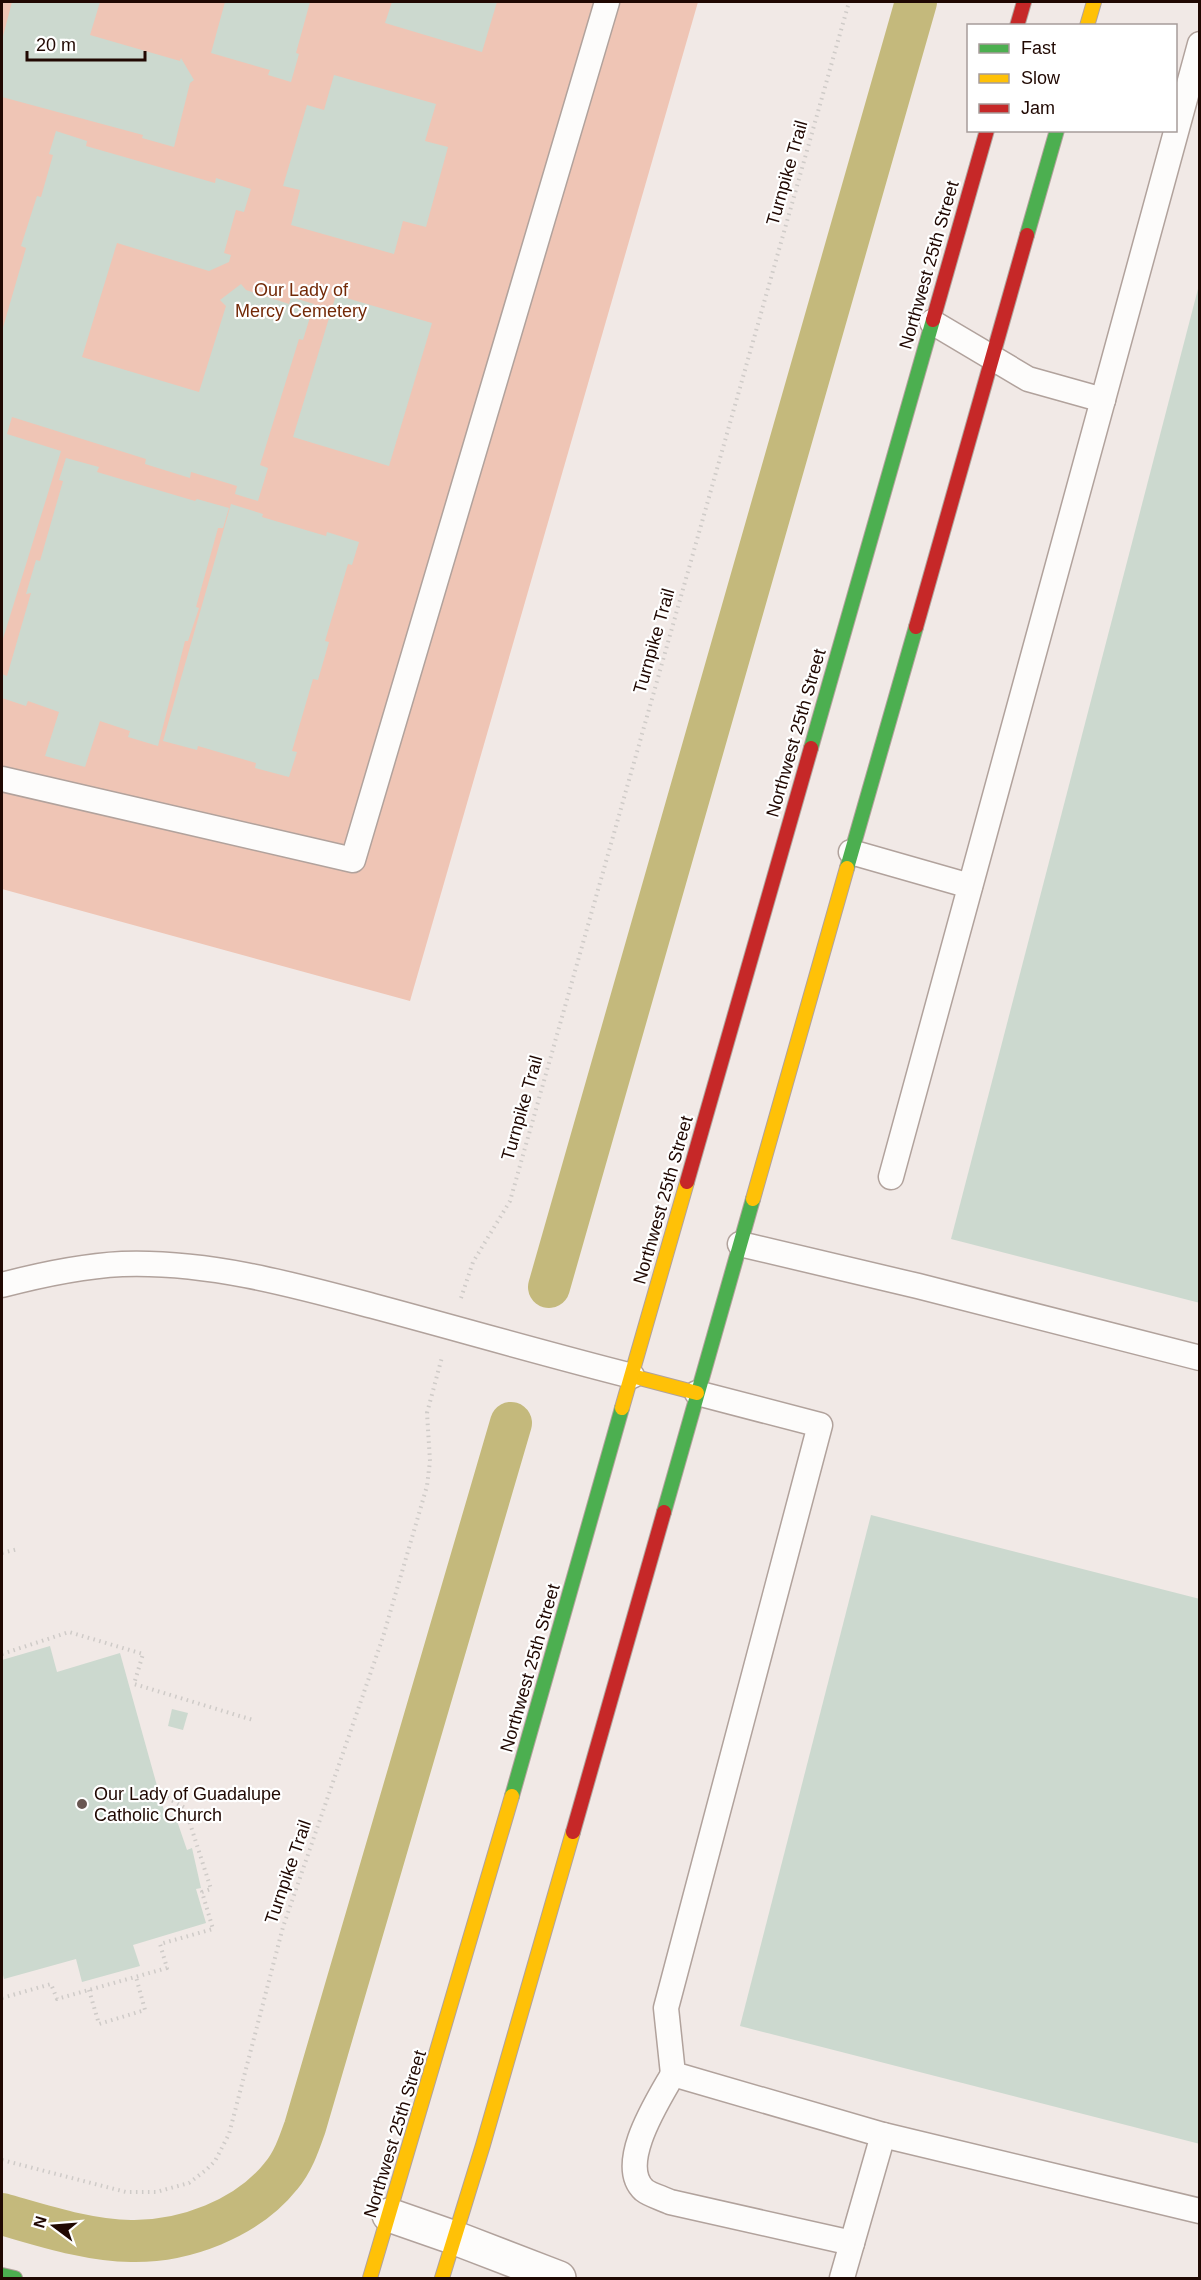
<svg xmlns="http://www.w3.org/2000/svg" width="1201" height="2280" viewBox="0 0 1201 2280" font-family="Helvetica,sans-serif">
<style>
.green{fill:#efc5b5}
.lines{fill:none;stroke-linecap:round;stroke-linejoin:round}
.canal{stroke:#c4b97c;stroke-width:42}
.building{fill:#ccd9cf}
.lane-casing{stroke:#b1a29c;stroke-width:27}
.street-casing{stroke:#b1a29c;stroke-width:36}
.fast-casing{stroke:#b1a29c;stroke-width:16}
.slow-casing{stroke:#b1a29c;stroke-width:16}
.jam-casing{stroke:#b1a29c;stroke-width:16}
.path{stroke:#cfcbc8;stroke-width:4;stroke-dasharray:1.5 4.5;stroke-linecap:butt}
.lane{stroke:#fdfcfb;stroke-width:24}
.street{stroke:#fdfcfb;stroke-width:33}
.fast{stroke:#4caf50;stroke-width:14}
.slow{stroke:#ffc107;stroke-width:14}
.jam{stroke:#c62828;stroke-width:14}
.poi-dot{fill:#695752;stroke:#fff;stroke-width:2}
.labels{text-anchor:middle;stroke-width:4.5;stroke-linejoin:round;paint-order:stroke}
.street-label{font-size:18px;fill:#200802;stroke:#fff}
.park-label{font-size:18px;fill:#732a08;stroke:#fff}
.poi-label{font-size:18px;fill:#200802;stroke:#fff;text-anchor:start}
</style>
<rect width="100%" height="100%" fill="#f1e9e6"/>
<path class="green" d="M2,2h696l-288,999 -408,-112z"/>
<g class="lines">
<g class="canal">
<path d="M549,1287l367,-1285"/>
<path d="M2,2214c39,11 87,27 129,27 53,1 116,-22 150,-65 12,-14 18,-32 24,-49l206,-704"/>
</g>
</g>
<g class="building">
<path d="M12,2h88l-10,33 90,26 1,-3 13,22 -4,3 -16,64 -32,-9 1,-3 -141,-38v-57z"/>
<path d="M225,2h85l-14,51 3,1 -8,28 -23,-7 2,-5 -59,-17z"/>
<path d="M392,2h105l-15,50 -97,-29z"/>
<path d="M334,75l102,29 -11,37 23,6 -22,80 -23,-6 -9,33 -103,-29 9,-35 -17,-4 24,-81 17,5z"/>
<path d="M56,131l31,10 -1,5 129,37 1,-5 35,11 -7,23 -8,-2 -12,43 7,2 -2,7 -20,9 -92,-28 -35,114 117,35 27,-86 -6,-6 21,-16 5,6 43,14 2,-7 23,7 -11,36 -4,-1 -39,126 8,3 -10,33 -23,-7 2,-8 -46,-14 -1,6 -45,-14 1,-5 -134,-42 -5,17 54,17 -59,191v-311l24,-83 -5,-2 16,-50 4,1 12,-42 -4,-1z"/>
<path d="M1199,285h1v1018l-249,-64z"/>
<path d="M336,295l96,28 -43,143 -96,-29z"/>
<path d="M66,458l33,9 -2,5 98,29 2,-2 32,9 -6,20h-5l-22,79 3,1 -11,33h-3l-27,105 -30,-9 2,-6 -30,-10 -15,46 -40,-11 14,-44 -31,-11 -2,5 -24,-8v-24l5,2 24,-83 -5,1 10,-34 4,1 23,-80 -4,-1z"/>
<path d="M231,504l32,10 -1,3 64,19 1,-4 32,10 -7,23 -4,-1 -23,77 4,1 -11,38 -5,-1 -21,72 5,1 -8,25 -34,-9 1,-5 -58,-17 -1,4 -34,-9z"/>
<path d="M871,1515l329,84v545l-460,-118z"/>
<path d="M50,1646l7,26 63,-19 46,165 9,-3 12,35 5,-2 9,40 -5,1 10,34 -73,22 7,21 -58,16 -6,-23 -72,20 -2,-8v-311z"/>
<path d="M172,1709l16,4 -5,17 -15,-4z"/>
</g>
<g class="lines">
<defs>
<g id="lane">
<path d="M932,322l96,57 75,21"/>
<path d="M2,779l351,81 254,-858"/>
<path d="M851,852l119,34"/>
<path d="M891,1177l309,-1133"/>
<path d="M740,1244l178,42 282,72"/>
<path d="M2,1285c38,-10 80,-19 120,-21 85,-3 169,20 251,42 86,23 172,48 259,70"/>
<path d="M697,1393l123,32 -154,583 7,66 210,61 317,76"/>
<path d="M673,2074c-14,25 -57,90 -29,116 6,5 18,8 26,12l182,41"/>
<path d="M842,2278l41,-143"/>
</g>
<path id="street" d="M389,2215l66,23 104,40"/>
<g id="fast">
<path d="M1027,235l30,-105"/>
<path d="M811,748l122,-428"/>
<path d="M847,868l69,-241"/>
<path d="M664,1512l89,-313"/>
<path d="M512,1796l110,-388"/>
<path d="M2,2275l13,3"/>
</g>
<g id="slow">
<path d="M1087,26l7,-24"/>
<path d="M753,1199l94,-331"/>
<path d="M632,1376l65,17"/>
<path d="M622,1408l65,-226"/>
<path d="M370,2278l142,-482"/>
<path d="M442,2278l41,-133 90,-313"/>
</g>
<g id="jam">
<path d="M1017,26l7,-24"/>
<path d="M933,320l54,-190"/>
<path d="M916,627l111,-392"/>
<path d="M687,1182l124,-434"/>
<path d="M573,1832l91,-320"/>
</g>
</defs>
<use href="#lane" class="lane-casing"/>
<use href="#street" class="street-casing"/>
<use href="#fast" class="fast-casing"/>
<use href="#slow" class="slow-casing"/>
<use href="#jam" class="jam-casing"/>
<g class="path">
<path d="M461,1298l12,-36 37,-61 339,-1199"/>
<path d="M2,1553l16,-4"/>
<path d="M2,1654l67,-22 74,22 -9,30 119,36"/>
<path d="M89,1990l10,34 46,-14 -9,-33"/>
<path d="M2,1998l49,-14 6,15 110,-31 -7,-24 53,-15 -11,-37 9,-3 -26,-81 -26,-15"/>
<path d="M2,2160l124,32h30l33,-9 17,-13 9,-9 14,-27 54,-207 100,-290 44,-151 3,-25 -3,-48 15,-56"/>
</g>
<use href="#lane" class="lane"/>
<use href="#street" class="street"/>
<use href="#fast" class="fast"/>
<use href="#slow" class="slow"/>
<use href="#jam" class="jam"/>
</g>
<circle class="poi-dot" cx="82" cy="1804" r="6"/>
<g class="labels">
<g class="street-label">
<text transform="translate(787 173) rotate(-74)" y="6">Turnpike Trail</text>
<text transform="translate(929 265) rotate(-74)" y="6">Northwest 25th Street</text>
<text transform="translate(654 641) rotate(-74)" y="6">Turnpike Trail</text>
<text transform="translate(796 733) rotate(-74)" y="6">Northwest 25th Street</text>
<text transform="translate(522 1108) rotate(-74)" y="6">Turnpike Trail</text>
<text transform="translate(663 1200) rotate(-74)" y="6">Northwest 25th Street</text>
<text transform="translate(530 1668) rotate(-74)" y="6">Northwest 25th Street</text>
<text transform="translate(288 1872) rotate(-71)" y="6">Turnpike Trail</text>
<text transform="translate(395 2134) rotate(-73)" y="6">Northwest 25th Street</text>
</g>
<g class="park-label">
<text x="301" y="296">Our Lady of<tspan x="301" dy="21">Mercy Cemetery</tspan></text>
</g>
<g class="poi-label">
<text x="94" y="1800">Our Lady of Guadalupe<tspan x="94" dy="21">Catholic Church</tspan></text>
</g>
</g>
<rect width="1201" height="2280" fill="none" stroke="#200802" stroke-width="6"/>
<rect x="967" y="24" width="210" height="108" fill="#ffffff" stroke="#a69c9a" stroke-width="1.5"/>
<rect x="979" y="44" width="30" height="9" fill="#4caf50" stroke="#a69c9a" stroke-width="1.5"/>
<text x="1021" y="54" font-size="18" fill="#200802">Fast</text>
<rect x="979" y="74" width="30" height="9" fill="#ffc107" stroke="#a69c9a" stroke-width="1.5"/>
<text x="1021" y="84" font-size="18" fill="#200802">Slow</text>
<rect x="979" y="104" width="30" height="9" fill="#c62828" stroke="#a69c9a" stroke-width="1.5"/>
<text x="1021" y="114" font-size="18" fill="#200802">Jam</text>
<g transform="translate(54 2226) rotate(286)" stroke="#ffffff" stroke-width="4.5" paint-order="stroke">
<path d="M0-4.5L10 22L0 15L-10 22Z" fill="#200802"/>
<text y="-9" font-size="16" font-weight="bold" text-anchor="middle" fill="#200802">N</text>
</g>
<path d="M27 51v9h118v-9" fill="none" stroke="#200802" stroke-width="3"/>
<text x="36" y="51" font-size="18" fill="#200802" stroke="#ffffff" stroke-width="4.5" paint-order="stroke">20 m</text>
</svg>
